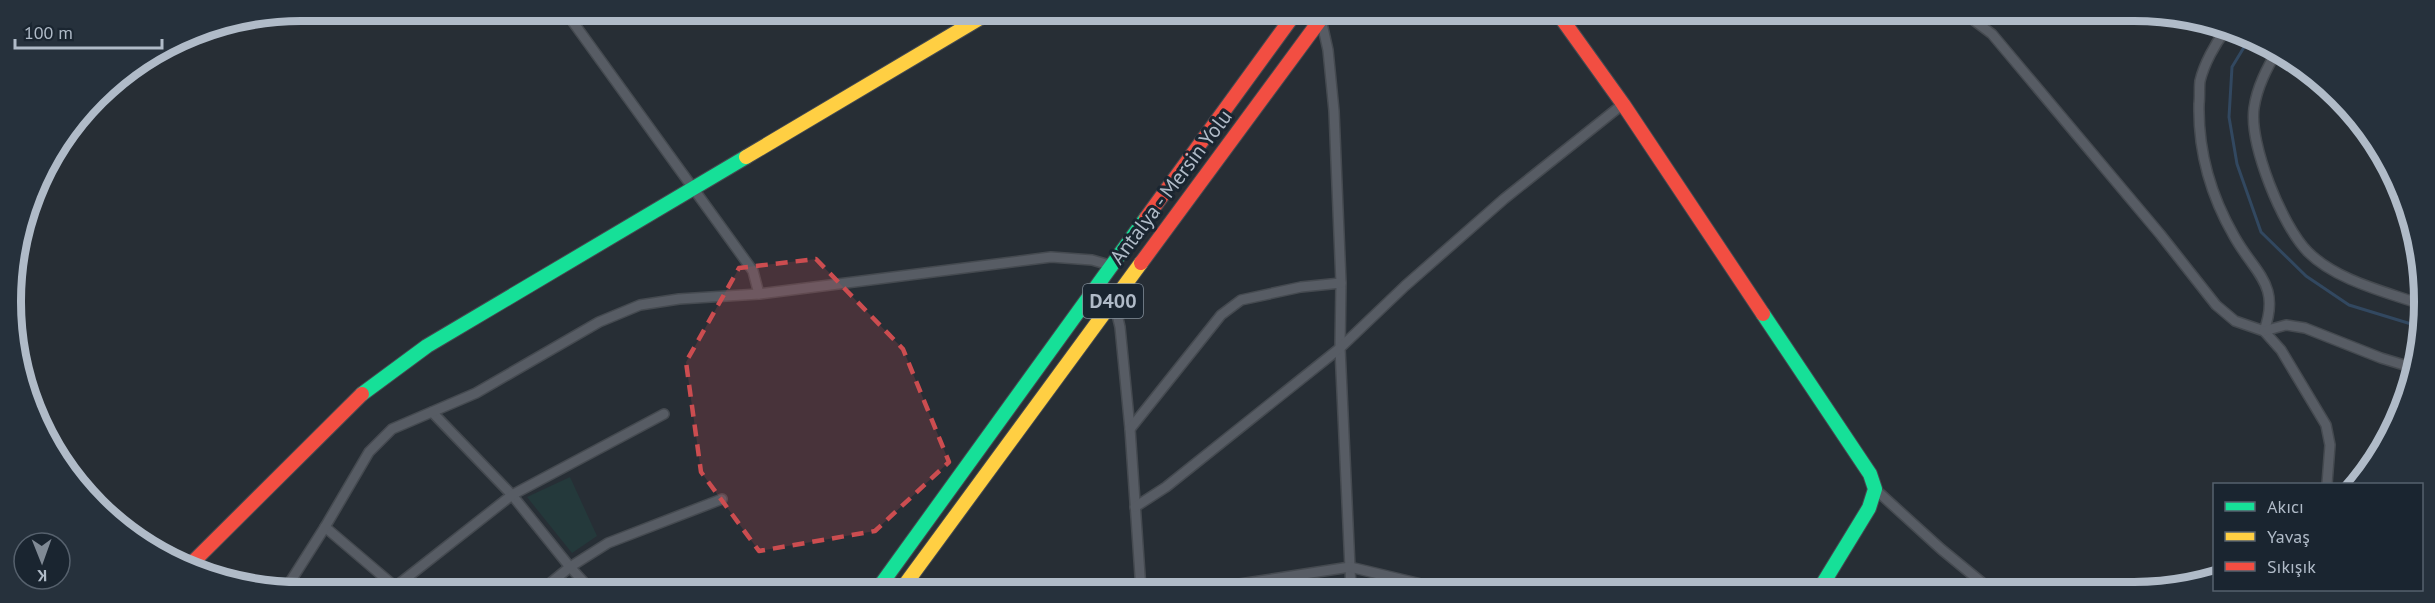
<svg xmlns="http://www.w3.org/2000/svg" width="2435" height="603" viewBox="0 0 2435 603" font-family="'PT Sans',sans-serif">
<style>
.green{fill:#24393b}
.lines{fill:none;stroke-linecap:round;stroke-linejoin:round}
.stream{stroke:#324860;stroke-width:3}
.street-casing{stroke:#454a50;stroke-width:12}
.fast-casing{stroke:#454a50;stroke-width:16}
.slow-casing{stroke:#454a50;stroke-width:16}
.jam-casing{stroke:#454a50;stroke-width:16}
.street{stroke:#575c64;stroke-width:9}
.fast{stroke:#16e098;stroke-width:14}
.slow{stroke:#ffcf43;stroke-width:14}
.jam{stroke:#f24e42;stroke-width:14}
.marked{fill:#cc4d50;fill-opacity:0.2;stroke:#cc4d50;stroke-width:4.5;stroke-dasharray:12 8;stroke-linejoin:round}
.labels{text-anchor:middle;stroke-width:6;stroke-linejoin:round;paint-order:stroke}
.shield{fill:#1a2530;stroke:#838e9a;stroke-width:1.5}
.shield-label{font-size:20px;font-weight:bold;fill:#b0bbc8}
.street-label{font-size:21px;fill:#b0bbc8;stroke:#1a2530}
.rim{fill:none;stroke:#b0bbc8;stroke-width:8}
</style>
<rect width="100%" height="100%" fill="#272e35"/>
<path class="green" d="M570,477l27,59 -25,17 -45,-56z"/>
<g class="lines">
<path class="stream" d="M2249,39l-17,28 -3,50 8,47 24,68 45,44 43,29 72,22"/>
<defs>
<g id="street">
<path d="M565,11l188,260 6,23"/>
<path d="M1964,13l28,21 168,200 56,71 19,16 29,10 17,19 45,75 4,20 -3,39"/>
<path d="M1321,19l7,31 6,61 7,172 -1,65 11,242"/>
<path d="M2225,31c-10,13 -21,33 -25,50 -1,7 0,15 -1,23 -1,46 12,92 35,132 21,38 47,48 30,95"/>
<path d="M2278,49c-11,19 -21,38 -24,59 -5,36 28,118 54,144 28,28 75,39 112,52"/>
<path d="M1114,302l6,25 10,102 11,161"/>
<path d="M2264,331l22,-6 19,3 76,30 33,10"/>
<path d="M432,412l80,83 58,72 21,23"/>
<path d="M1130,429l91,-114 20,-15 60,-13 40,-4"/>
<path d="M1875,489l66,60 50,41"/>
<path d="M1135,507l31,-20 174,-139 65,-62 99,-87 119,-95"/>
<path d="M325,527l74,63"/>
<path d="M395,587l117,-92 152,-81"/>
<path d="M285,590l40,-63 44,-75 23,-23 84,-36 123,-71 41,-17 39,-6 80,-5 292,-37 41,3 21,6"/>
<path d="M542,590l28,-23 38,-24 114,-44"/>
<path d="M1200,590l150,-23 96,23"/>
</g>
<g id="fast">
<path d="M1763,314l107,160 5,15 -6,19 -50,82"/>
<path d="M362,394l65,-48 319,-189"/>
<path d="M877,590l269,-372"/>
</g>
<g id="slow">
<path d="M746,157l246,-146"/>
<path d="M901,590l240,-327"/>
</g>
<g id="jam">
<path d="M1557,12l66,92 140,210"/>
<path d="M1146,218l150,-206"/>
<path d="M1141,263l185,-251"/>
<path d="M190,565l172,-171"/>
</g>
</defs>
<use href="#street" class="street-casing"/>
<use href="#fast" class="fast-casing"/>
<use href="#slow" class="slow-casing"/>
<use href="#jam" class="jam-casing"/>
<use href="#street" class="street"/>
<use href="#fast" class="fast"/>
<use href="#slow" class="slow"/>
<use href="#jam" class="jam"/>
</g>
<path class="marked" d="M816,259l87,90 46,113 -74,69 -116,20 -58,-79 -15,-110 53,-94z"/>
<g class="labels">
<rect class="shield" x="1083" y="284" width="60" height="34" rx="4.5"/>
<g class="shield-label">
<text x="1113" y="308">D400</text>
</g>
<g class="street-label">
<text transform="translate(1171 187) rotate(-53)" y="7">Antalya - Mersin Yolu</text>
</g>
</g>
<path d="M0 0H2435V603H0ZM301 21H2134A280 280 0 0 1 2414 301V302A280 280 0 0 1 2134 582H301A280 280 0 0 1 21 302V301A280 280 0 0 1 301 21Z" fill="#26313c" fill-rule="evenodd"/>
<path class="rim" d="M301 21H2134A280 280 0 0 1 2414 301V302A280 280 0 0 1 2134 582H301A280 280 0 0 1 21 302V301A280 280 0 0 1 301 21Z"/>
<rect x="2213" y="483" width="210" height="108" fill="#1a2530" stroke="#56616d" stroke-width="1.5"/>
<rect x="2225" y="502" width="30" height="9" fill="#16e098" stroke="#56616d" stroke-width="1.5"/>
<text x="2267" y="513" font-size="18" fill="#b0bbc8">Akıcı</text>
<rect x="2225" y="532" width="30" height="9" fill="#ffcf43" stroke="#56616d" stroke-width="1.5"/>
<text x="2267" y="543" font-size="18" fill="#b0bbc8">Yavaş</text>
<rect x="2225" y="562" width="30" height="9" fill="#f24e42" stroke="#56616d" stroke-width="1.5"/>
<text x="2267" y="573" font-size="18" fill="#b0bbc8">Sıkışık</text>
<g transform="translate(42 561) rotate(179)"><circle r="28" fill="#1a2530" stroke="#56616d" stroke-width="1.5"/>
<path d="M0-4.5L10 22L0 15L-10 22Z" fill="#808a95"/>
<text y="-9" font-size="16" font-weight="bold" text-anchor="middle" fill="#b0bbc8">K</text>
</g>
<path d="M15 39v9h147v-9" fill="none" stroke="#b0bbc8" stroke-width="3"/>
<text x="24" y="39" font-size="18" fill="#b0bbc8" stroke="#1a2530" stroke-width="4.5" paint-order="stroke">100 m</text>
</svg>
